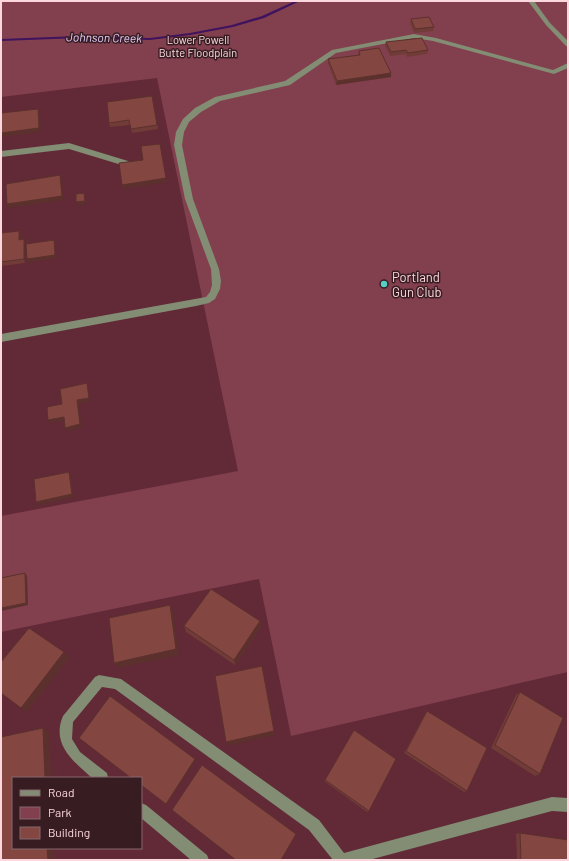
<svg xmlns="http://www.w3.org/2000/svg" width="569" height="861" viewBox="0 0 569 861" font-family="Barlow,sans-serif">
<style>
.green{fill:#823f4e}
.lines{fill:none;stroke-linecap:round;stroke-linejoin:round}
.stream{fill:#3f135e;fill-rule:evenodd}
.minor{fill:#828d74;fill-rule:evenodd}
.wall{fill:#713c37}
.shaded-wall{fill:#5c312d}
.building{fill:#834640;stroke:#5c312d}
.poi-dot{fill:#56cec3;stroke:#371c22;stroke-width:1.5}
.labels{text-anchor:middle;stroke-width:3;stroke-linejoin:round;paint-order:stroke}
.far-park-label{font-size:11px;fill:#f8dce0;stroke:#371c22}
.far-water-label{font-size:12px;font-style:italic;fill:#e5d0fb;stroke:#371c22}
.poi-label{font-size:13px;fill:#fcd7dd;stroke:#371c22;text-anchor:start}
</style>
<rect width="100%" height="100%" fill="#622937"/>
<path class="green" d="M1,1h567v671l-277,64 -32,-157 -258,53v-116l237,-45 -81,-393 -156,19z"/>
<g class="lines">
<path class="stream" d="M295,1h5l-36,17 -31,9 -43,8 -40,5 -71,-2 -78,3v-2l78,-3 71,2 40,-5 42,-8 30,-9z"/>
<g class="minor">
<path d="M528,1h6l16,22 18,18v6l-2,-1 -20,-21z"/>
<path d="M414,34l22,4 117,32 15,-7v5l-14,6 -121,-33 -19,-3 -78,15 -46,32 -70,16 -19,11 -12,10 -5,10 -2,13 11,54 26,70 2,12 -1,8 -5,10 -6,4 -13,3 -195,36v-8l205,-37 4,-5 2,-7 -1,-16 -26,-70 -11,-54 2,-13 7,-13 12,-11 20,-11 70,-16 47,-31z"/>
<path d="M69,143l59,18 1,2 -4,3 -56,-17 -68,8v-6z"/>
<path d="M99,675l22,4 198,141 25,33 208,-56 16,1v14l-16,-1 -183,49h-36l-24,-30 -194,-141 -13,-2 -29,35 -1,17 8,13 27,21 1,5h-16c-19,-17 -41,-34 -29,-62l32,-39z"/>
<path d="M141,803l5,2 61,50 2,5h-18l-50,-42z"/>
</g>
</g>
<g class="wall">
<path d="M411,19l23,8 -1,4 -19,2 -4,-10z"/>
<path d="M386,42l42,8 -1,4 -20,3 -1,-3 -16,2 -5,-10z"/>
<path d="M359,51l32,26 -55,8 -8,-22v-4l30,-4z"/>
<path d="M152,96l6,33 -26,4 -2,-8 -20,2 -1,-4z"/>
<path d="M19,231l2,4v4l4,4v20l-24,3v-33z"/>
<path d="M260,621l1,6 -26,38 -49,-33 -2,-6z"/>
<path d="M520,692l20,82 -5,2 -44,-28 25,-53z"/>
<path d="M427,711l40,80 -3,1 -60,-39 21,-39z"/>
<path d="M325,780l44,31 -2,1 -43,-31z"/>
<path d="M520,833l48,27h-51l-1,-26z"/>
</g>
<g class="shaded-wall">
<path d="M391,73v4l-55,8 1,-4z"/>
<path d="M38,109l2,4 1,19 -40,5v-4z"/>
<path d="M60,175l2,4 1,21 -55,8 -1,-4z"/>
<path d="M166,178l1,4 -44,7 -1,-4z"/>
<path d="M84,193l2,12 -8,1 -2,-4z"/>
<path d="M19,231l2,4v9l-2,-4z"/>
<path d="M24,239l1,4v20l-1,-4z"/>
<path d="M54,240l1,4 1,14 -28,5 -1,-4z"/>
<path d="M87,383l1,4 2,14 -12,3 4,24 -16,3 -1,-3 12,-28z"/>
<path d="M64,417l1,3 -15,3 -2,-3z"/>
<path d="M69,472l2,3 2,22 -35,8 -2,-3z"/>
<path d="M25,573l2,3 1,29 -27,6v-3z"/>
<path d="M170,605l3,6 6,44 -61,13 -4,-5z"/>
<path d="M260,621l1,6 -26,38 -1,-5z"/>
<path d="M64,652l5,6 -42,54 -6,-4z"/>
<path d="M43,728l6,4 2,46h-6z"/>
<path d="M274,731l1,4 -48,11 -1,-4z"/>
<path d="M195,759l1,1 -29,45 -1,-1z"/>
<path d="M47,848h7v12h-6z"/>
</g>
<g class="building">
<path d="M429,17l5,10 -19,2 -4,-10z"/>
<path d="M422,38l6,12 -20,3 -2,-3 -15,2 -5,-10z"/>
<path d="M379,48l12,25 -54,8 -9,-22 32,-4 -1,-4z"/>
<path d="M152,96l5,29 -26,4 -2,-9 -20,3 -2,-21z"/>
<path d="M38,109l1,19 -38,5v-20z"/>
<path d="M160,144l6,34 -44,7 -3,-22 24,-3 -2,-14z"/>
<path d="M60,175l2,21 -55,8 -1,-20z"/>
<path d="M84,193l1,8 -9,1v-8z"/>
<path d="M19,231v9l5,-1v20l-23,3v-29z"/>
<path d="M54,240l1,15 -28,4 -1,-15z"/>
<path d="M87,383l2,15 -12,2 3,24 -15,4 -1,-11 -16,3 -1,-13 15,-3 -2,-15z"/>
<path d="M69,472l3,22 -36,8 -2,-23z"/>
<path d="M25,573l1,30 -25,5v-30z"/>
<path d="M211,589l49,32 -26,39 -50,-34z"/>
<path d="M170,605l6,44 -62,14 -5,-45z"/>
<path d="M29,628l35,24 -43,56 -20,-15v-31z"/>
<path d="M262,666l12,65 -48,11 -11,-66z"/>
<path d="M520,692l43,26 -23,56 -45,-29z"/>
<path d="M110,696l85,63 -29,45 -25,-19v-7h-10l-52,-40z"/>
<path d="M427,711l60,37 -20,43 -61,-40z"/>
<path d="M43,728l2,50h-32v70h34l1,12h-47v-123z"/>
<path d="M354,730l42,29 -27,52 -44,-31z"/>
<path d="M202,765l94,69 -15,26h-45l-64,-50z"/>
<path d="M520,833l48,7v20h-47z"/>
</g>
<circle class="poi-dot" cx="384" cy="284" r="4"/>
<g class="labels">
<g class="far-park-label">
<text x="198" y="44">Lower Powell<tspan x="198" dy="13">Butte Floodplain</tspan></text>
</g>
<g class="far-water-label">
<text transform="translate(104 38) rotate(1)" y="4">Johnson Creek</text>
</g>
<g class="poi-label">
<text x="392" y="282">Portland<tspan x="392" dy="15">Gun Club</tspan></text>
</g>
</g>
<rect width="569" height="861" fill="none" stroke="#fcd7dd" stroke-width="4"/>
<rect x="12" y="777" width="130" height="72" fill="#371c22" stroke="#86676d"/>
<rect x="20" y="790" width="20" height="6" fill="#828d74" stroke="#86676d"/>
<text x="48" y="797" font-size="12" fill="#fcd7dd">Road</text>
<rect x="20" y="807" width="20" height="12" fill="#823f4e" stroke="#86676d"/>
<text x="48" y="817" font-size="12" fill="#fcd7dd">Park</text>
<rect x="20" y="827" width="20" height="12" fill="#834640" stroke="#86676d"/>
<text x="48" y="837" font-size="12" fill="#fcd7dd">Building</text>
</svg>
